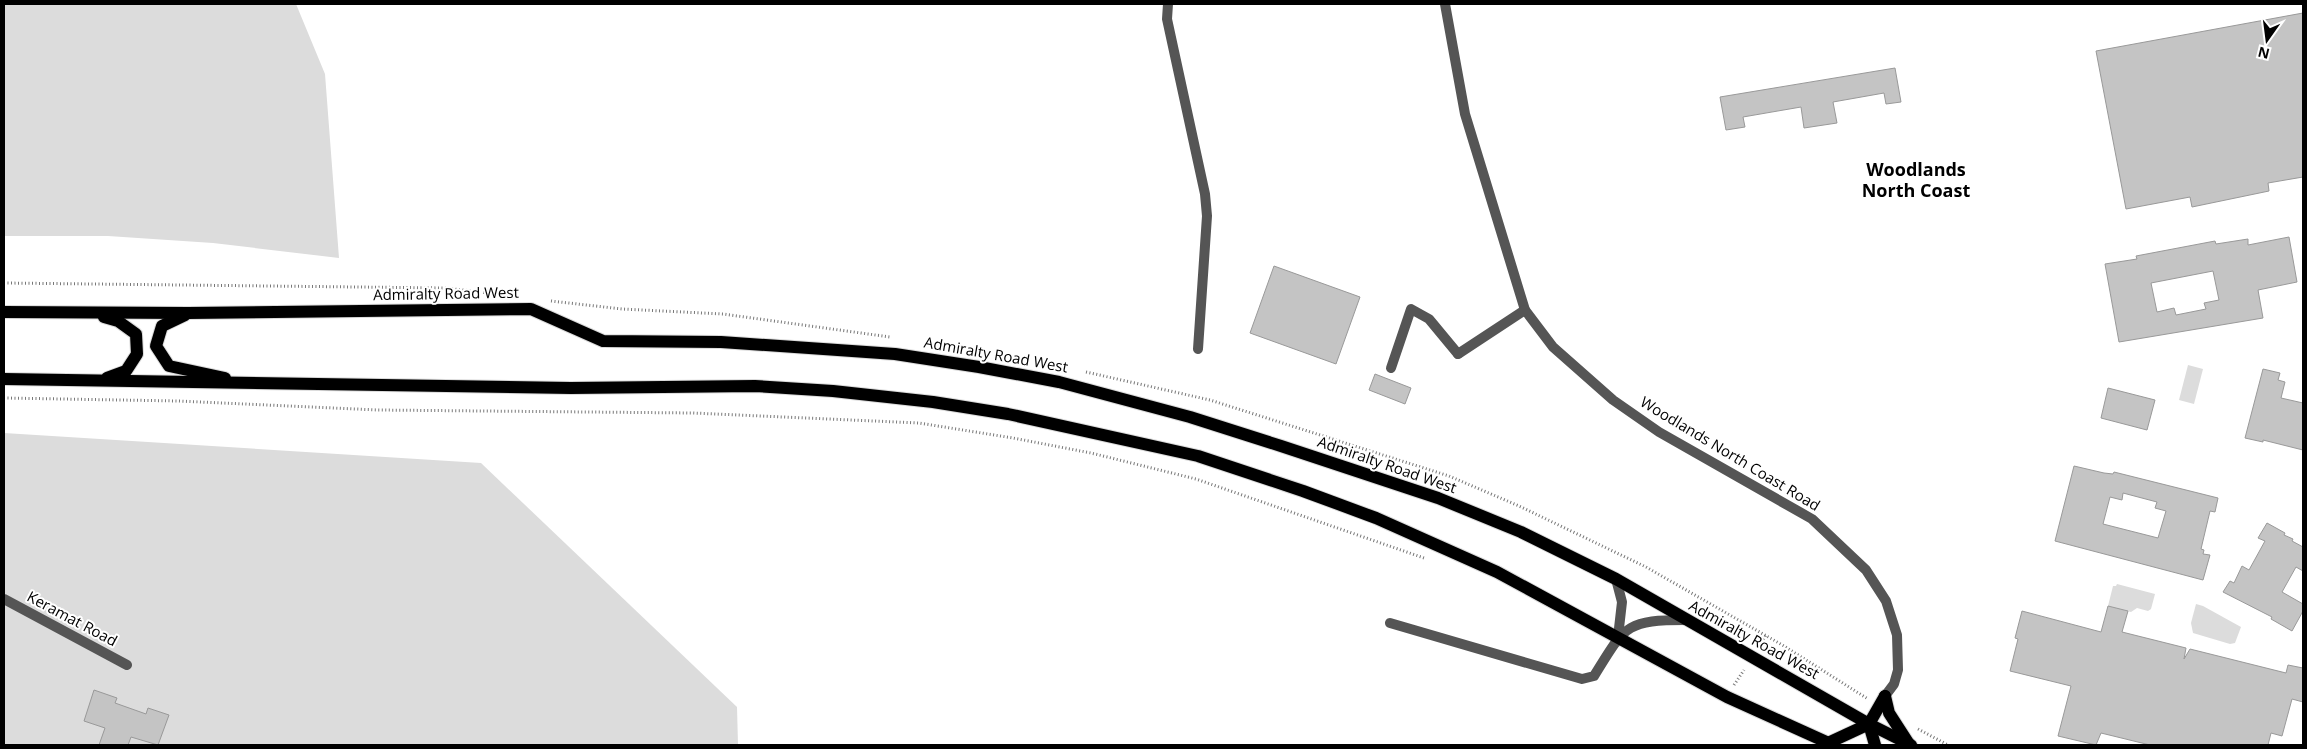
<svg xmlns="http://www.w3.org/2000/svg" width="2307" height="749" viewBox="0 0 2307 749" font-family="'Open Sans',sans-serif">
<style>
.green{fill:#dcdcdc}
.building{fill:#c4c4c4;stroke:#999;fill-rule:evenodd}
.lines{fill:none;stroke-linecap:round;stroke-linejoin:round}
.primary-casing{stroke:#dbdbdb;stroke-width:14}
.path{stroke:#777;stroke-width:3;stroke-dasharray:1 2.5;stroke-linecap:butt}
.service{stroke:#555;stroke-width:10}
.minor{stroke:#555;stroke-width:10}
.primary{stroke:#000;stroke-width:12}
.labels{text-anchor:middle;stroke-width:4;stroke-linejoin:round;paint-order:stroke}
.street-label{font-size:15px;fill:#000;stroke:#fff}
.quarter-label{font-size:18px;font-weight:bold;fill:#000;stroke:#fff}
</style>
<rect width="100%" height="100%" fill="#fff"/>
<g class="green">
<path d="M4,4h292l29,70 14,184 -126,-15 -105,-7h-104z"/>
<path d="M2188,365l15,4 -9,35 -15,-4z"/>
<path d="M4,433l477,30 256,244 1,38h-734z"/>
<path d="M2117,584l38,10 -4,15 -3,2 -11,-3 -6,4 -23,-6 5,-20h3z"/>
<path d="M2196,604l7,2 38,21 -6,16 -5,1 -37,-11 -2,-10z"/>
</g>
<g class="building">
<path d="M2303,13v164l-35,6 1,8 -77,16 -2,-10 -64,12 -30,-158z"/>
<path d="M1895,68l6,34 -15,2 -2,-11 -51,9 4,21 -33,5 -3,-21 -58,10 2,10 -19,3 -6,-33z"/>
<path d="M2289,237l8,45 -39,8 5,28 -144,24 -14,-78 32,-5 -1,-3 79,-15 1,3 32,-5v6zM2213,271l6,29 -15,3 2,6 -30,6 -2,-7 -17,4 -6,-29z"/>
<path d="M1274,266l86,31 -24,67 -86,-31z"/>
<path d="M2263,369l17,4 -2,7 7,2 -4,16 22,5v47l-40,-10v2l-18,-4z"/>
<path d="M1375,374l36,14 -6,16 -36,-14z"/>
<path d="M2108,388l47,12 -8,30 -46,-12z"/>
<path d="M2074,466l30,7 9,1 1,-2 104,26 -3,14 -5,-1 -9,38 3,1 -1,4 7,1 -7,25 -148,-39zM2123,493l34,9 -2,6 11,3 -8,27 -55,-14 7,-27 12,3z"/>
<path d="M2267,523l18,10 -1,2 9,4 -1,2 11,6v24l-7,-4 -14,25 21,12v7l-11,20 -21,-12 1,-2 -49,-25 7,-11 4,2 8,-17 7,4 16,-29 -7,-3z"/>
<path d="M2108,606l20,5 -6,21 64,16 -2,11 6,-10 96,24 2,-8 15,3v34l-11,-3 -10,37 -11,-3 -3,12h-118l-49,-12 -5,12 -38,-9 13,-50 -61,-15 8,-32 -3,-1 7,-27 79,21z"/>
<path d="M94,690l23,8 -2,5 31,11 2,-6 21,7 -11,30 -27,-8 -3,8h-29l6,-17 -21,-7z"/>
</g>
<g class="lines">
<defs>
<g id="primary">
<path d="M4,312l184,1 343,-4 72,32 118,1 174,12 84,13 80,15 131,35 91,29 157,52 83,34 95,47 253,145 42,21"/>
<path d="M185,315l-23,11 -6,20 13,20 56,12"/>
<path d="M104,317l14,4 18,13 1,20 -11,17 -19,7"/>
<path d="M4,379l567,9 184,-2 78,5 100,11 75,12 190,42 105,35 73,27 121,54 230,125 106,48"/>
<path d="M1885,696l4,17 20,31"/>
<path d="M1869,724l6,21"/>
<path d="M1828,743l41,-19 16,-28"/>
</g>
</defs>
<use href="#primary" class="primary-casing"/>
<g class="path">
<path d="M4,283l442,5 42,5"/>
<path d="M551,301l71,8 101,5 167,23"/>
<path d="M1086,372l124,28 239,76 70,30 127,61 138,79 84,53"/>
<path d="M4,398l174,3 200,9 315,3 226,10 94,15 78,15 105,26 228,79"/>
<path d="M1759,645l7,-10"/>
<path d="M1734,685l10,-15"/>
<path d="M1918,729l30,16"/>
</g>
<g class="service">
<path d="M1168,4l-1,15 38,175 2,22 -9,133"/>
<path d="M1391,368l20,-59 18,10 29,35"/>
<path d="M1616,579l6,23 -4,35"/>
<path d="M4,599l123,66"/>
<path d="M1390,623l192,56 12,-3c31,-50 31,-56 92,-56"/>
</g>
<g class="minor">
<path d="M1445,4l20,110 60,196 28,37 60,53 46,32 153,87 54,51 20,31 11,34 1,35 -4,14 -9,12"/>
<path d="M1458,354l67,-44"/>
</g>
<use href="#primary" class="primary"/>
</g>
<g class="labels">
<g class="street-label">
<text transform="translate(446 294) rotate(-1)" y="5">Admiralty Road West</text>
<text transform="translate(996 355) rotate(10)" y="5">Admiralty Road West</text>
<text transform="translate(1730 454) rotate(31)" y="5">Woodlands North Coast Road</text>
<text transform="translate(1387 465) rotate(19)" y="5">Admiralty Road West</text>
<text transform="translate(72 619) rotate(28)" y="5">Keramat Road</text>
<text transform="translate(1754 640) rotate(29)" y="5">Admiralty Road West</text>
</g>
<g class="quarter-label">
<text x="1916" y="176">Woodlands<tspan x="1916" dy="21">North Coast</tspan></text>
</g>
</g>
<rect width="2307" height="749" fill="none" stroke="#000000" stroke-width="10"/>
<g transform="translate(2267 40) rotate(194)" stroke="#ffffff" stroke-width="4" paint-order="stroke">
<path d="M0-4L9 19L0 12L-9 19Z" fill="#000000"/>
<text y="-8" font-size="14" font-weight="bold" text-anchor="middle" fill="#000000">N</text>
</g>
</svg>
